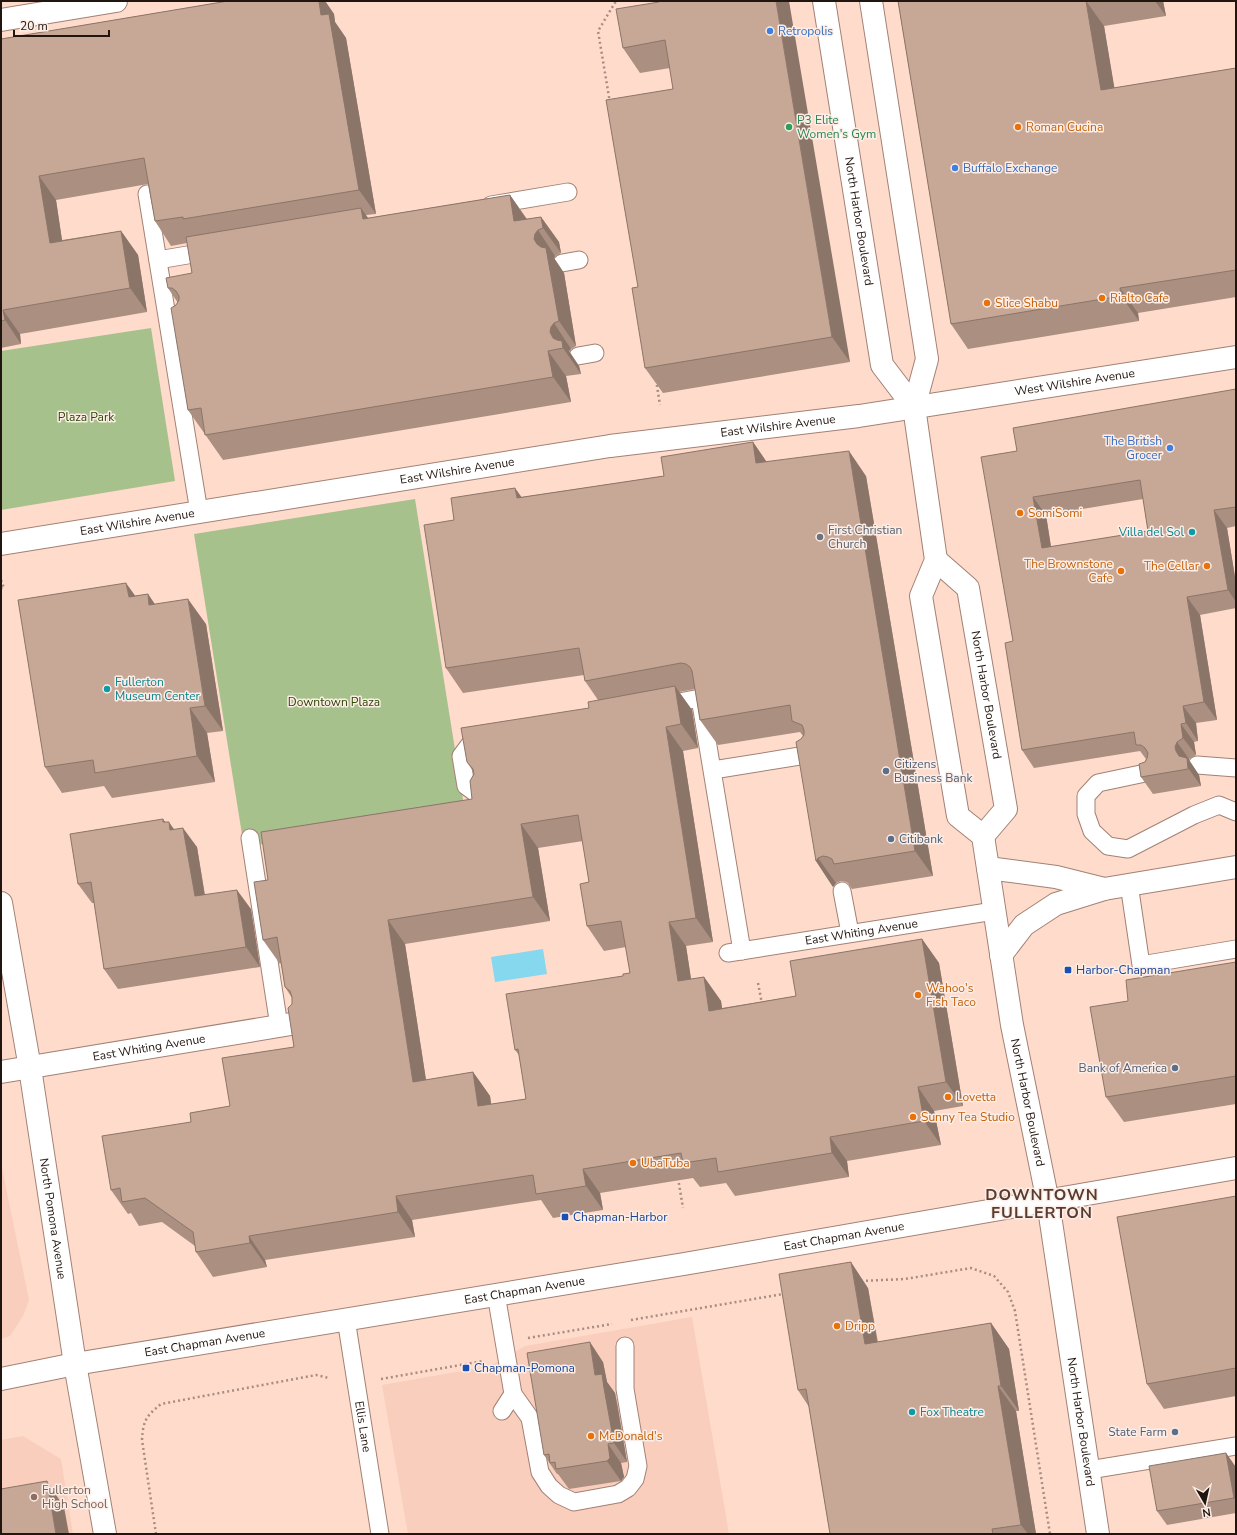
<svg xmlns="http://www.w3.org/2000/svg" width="1237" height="1535" viewBox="0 0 1237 1535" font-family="'Nunito Sans',sans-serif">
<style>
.built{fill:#f9cebc}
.green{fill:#a7c18c}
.water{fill:#85d8ee}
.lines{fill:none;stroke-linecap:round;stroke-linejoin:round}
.lane-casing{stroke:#a28174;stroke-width:19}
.street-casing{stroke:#a28174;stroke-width:24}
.secondary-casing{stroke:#a28174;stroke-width:24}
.primary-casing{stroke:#a28174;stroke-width:24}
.path{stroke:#a78c81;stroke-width:2.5;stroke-dasharray:2 3;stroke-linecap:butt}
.lane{stroke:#fff;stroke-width:17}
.street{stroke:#fff;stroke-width:22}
.secondary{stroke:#fff;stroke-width:22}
.primary{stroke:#fff;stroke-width:22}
.wall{fill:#ab9081;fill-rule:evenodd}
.shaded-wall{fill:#8b7569}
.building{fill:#c7a796;stroke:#8b7569;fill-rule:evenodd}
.shop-dot{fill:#3f7fe0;stroke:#fceee7;stroke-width:1.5}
.leisure-dot{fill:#2e9e5b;stroke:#fceee7;stroke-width:1.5}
.food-dot{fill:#e8710a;stroke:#fceee7;stroke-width:1.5}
.culture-dot{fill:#0f9aa8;stroke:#fceee7;stroke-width:1.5}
.worship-dot{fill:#6b7280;stroke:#fceee7;stroke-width:1.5}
.service-dot{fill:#5c6f8a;stroke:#fceee7;stroke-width:1.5}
.transit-dot{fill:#1a4fb4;stroke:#fceee7;stroke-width:1.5}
.education-dot{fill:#8d6e63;stroke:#fceee7;stroke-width:1.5}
.labels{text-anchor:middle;stroke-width:3;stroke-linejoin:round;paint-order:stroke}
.shop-label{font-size:12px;fill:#366cbe;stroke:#fceee7;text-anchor:start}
.leisure-label{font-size:12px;fill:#27864d;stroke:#fceee7;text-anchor:start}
.food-label{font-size:12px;fill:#c56008;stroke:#fceee7;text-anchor:start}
.street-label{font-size:12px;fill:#21150f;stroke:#fceee7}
.park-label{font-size:12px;fill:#2b4401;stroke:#fceee7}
.worship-label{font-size:12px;fill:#5b616d;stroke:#fceee7;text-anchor:start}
.culture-label{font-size:12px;fill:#0d838f;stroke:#fceee7;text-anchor:start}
.service-label{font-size:12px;fill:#4e5e75;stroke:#fceee7;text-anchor:start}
.transit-label{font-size:12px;fill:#164399;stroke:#fceee7;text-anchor:start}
.education-label{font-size:12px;fill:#785e54;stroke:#fceee7;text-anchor:start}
.district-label{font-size:16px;font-weight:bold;letter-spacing:1px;fill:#593c30;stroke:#fceee7}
</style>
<rect width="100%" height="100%" fill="#ffdbcc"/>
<g class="built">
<path d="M1,1163l28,137 -6,16 -13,20 -9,3z"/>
<path d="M692,1317l37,217h-321l-26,-149 108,-19 35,-20z"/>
<path d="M23,1436l38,23 12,75h-72v-94z"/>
</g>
<g class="green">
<path d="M151,328l24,153 -174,29v-159z"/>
<path d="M415,499l50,313 -221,35 -50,-313z"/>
</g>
<path class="water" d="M543,949l4,25 -52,8 -4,-25z"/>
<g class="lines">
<defs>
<g id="lane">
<path d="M147,194l52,318"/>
<path d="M491,205l77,-13"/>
<path d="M158,260l53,-9"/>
<path d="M562,263l17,-3"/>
<path d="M578,356l17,-3"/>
<path d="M663,705l37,-7 42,253"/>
<path d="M1197,765l39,3"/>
<path d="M713,770l93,-15 6,2"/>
<path d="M1150,772l-52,11 -12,13v18l6,17 16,15 20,3 66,-34 25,-10 17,7"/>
<path d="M481,797l-15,-11 -5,-30 12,-16 8,-2"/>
<path d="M250,838l29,188"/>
<path d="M1129,884l12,81 95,-16"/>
<path d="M842,891l8,42"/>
<path id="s1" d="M728,953l266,-42"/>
<path d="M496,1294l17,100 -11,17"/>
<path id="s2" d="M346,1319l34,215"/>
<path d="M513,1394l17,24 10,54 9,14 10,9 15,7 44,-8 10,-6 7,-9 3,-13 -13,-77v-43"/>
<path d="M1089,1470l147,-24"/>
</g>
<g id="street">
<path d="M1,20l115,-19"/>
<path id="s3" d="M1,544l609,-98 249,-30 377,-59"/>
<path d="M988,868l68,9 48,12"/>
<path id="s4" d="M1,903l29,165 45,296 30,170"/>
<path d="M1001,955l23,-30 32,-21 48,-15 132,-22"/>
<path id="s5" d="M1,1072l296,-49"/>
</g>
<g id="secondary">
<path id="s6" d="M1,1379l74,-15 609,-100 552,-96"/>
</g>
<g id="primary">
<path id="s7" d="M824,1l58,364 32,42"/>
<path id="s8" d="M871,1l56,358 -13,48 22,153 -15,36 37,220 25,20 29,189 36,177 50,332"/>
<path id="s9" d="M936,560l32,28 38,221 -23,27"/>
</g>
</defs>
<use href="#lane" class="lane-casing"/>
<use href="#street" class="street-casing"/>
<use href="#secondary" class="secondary-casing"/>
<use href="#primary" class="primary-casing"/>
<g class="path">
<path d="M610,103l-12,-72 18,-30"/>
<path d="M656,380l4,25"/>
<path d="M1,580l3,8h-3"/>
<path d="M758,983l4,21"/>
<path d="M678,1178l5,30"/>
<path d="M861,1281l44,-2 66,-11 23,8 14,16 7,19 35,223"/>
<path d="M631,1320l152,-26"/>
<path d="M528,1338l84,-14"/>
<path d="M381,1379l102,-18"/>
<path d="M156,1534l-14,-94c1,-19 4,-24 19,-36l155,-29 13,3"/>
</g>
<use href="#lane" class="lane"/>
<use href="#street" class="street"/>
<use href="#secondary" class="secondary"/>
<use href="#primary" class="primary"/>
</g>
<g class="wall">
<path d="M228,1h97l9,13 1,8 11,16 30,176 -10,1 2,3 142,-23 17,24 14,-2 18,25 2,11 -6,3 -1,2 10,15 12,73 -5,3 -2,2 10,15 2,8 -15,2 5,26 -348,58 -35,-50 -12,-105 2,-2 -10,-15 24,-15 -5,-30 -16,3 -16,-25 -7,-37 -92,16 6,40 59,-9 17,24 9,57 -127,22 1,10 -20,4v-309z"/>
<path d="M898,1h265l3,15 -62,10 10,62 122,-20v229l-98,16 1,8 -171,28 -17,-25z"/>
<path d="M659,2l191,360 -187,31 -18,-25 -7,-81 35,-198 -3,-21 -30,5 -17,-25z"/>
<path d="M1236,389v137l-9,2 9,55v25l-36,7 17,105 -21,3 2,18 -4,1 2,13 -7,4v1l10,15 2,11 -48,8 -12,-17 4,-15 1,-3 -6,-8 -106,17 -12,-18 -5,-299zM1143,499l5,32 -97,16 -5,-32z"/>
<path d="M753,442l13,19 100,15 67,400 -81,13 -4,-6 -2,-1 -5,-1 -5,2 -3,4 -17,-26 -15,-122 2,-3 -3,-4 -82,13 -18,-25 -5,-31 -16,3 13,18 6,38 -15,3 30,191 -27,4 5,33 13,-2 17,24 1,7 74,-12 126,-57 17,24 24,143 -29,5 7,34 -94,16 2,16 -114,19 -9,-13 -26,4 -7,-9 -93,15 3,17 -50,8 -12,-18 -129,20 3,17 -150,23 2,7 -54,10 -17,-25 -1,-6 -33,-24 -23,4 -8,-13 -3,1 -17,-24 80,-68 39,-16 64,-59 -2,-43v-6l-7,-11 -4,-24 -1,1 -17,-24 5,-60 204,-81 2,-26 -7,-11 122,-54 9,-8 -13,-19 -1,-6 -121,18 -17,-25 8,-148 68,-23 142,-21zM583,841l6,41 -2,44 17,25 22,-4 4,26 -7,3 -108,74 4,5 7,44 -35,5 -1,-8 -17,-24 -47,8 -21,-136 145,-23 -12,-73z"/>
<path d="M148,594l7,11 51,19 17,107 -16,2 8,49 -103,16 -8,-12 -42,7 -17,-26 90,-171z"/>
<path d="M165,822l32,25 8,48 46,14 9,58 -142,22 -14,-20 -9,-66h-3l-14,-19z"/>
<path d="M1236,962v142l-112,18 -18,-25 22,-96z"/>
<path d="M1236,1196v200l-72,13 -17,-25z"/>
<path d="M868,1288l10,54 113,-19 18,26 10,62h-3l20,123h-206l-21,-127 -11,-17z"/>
<path d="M603,1362l4,20 8,11 3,14 9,55 -6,1 3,14 -3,4 -52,8 -11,-15h-1l-13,-19z"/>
<path d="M1226,1453l9,13 1,3v44l-69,12 -10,-14z"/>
</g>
<g class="shaded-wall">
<path d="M319,1h6l9,13 1,8 11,16 30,176 -17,-24 -38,-175z"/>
<path d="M776,1h13l61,361 -18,-25z"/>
<path d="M1086,1l18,25 15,89 -18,-25z"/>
<path d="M1155,1h8l3,15z"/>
<path d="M39,176l17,24 10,67 -16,-24z"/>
<path d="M510,195l17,25 -13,1z"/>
<path d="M361,208l18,26 -16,-15z"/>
<path d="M541,217l18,25 2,11 -18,-25z"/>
<path d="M538,230l17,26 -1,2 10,15 12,73 -17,-25 -22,-77 -3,-5 1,-5z"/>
<path d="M121,231l17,24 9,57 -17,-24z"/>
<path d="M1120,288l18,25 1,8 -18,-25z"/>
<path d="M3,310l17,24 1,10 -16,-24z"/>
<path d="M554,323l17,26 -2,2 10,15 2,8 -18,-26 -10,-10 -3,-6 1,-5z"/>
<path d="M548,351l18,25 5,26 -18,-25z"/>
<path d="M753,442l17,25 -14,-4z"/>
<path d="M849,451l17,25 67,400 -18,-25z"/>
<path d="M515,488l18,25 -16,-15z"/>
<path d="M1033,497l13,18 8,51 -12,-18z"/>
<path d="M1214,510l13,18 9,55v19l-8,-12z"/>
<path d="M126,583l18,25 -15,-11z"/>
<path d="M148,594l17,25 -16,-14z"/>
<path d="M1187,597l13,18 17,105 -13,-18z"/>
<path d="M188,599l18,25 17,107 -18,-25z"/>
<path d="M675,686l17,24 6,38 -17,-24z"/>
<path d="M1183,706l13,17 2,18 -12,-18z"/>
<path d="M190,708l17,25 8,49 -18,-26z"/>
<path d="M1181,724l13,18 2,13 -13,-17z"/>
<path d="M666,727l17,24 30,191 -17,-24z"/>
<path d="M1177,742l12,17v1l10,15 2,11 -25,-35 -1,-4z"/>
<path d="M163,819l7,10 -1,-7 13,19 -5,-1 -14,-18z"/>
<path d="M521,824l17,24 12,73 -17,-24z"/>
<path d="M183,828l14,19 11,69 -13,-20z"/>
<path d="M818,858l18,25 -3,4 -17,-26z"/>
<path d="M237,890l14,19 9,58 -14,-20z"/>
<path d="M388,920l17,24 25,162 -17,-24z"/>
<path d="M669,922l17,24 9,59 -17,-24z"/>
<path d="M922,939l17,24 24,143 -17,-24z"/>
<path d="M704,977l17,24 5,34 -17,-24z"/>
<path d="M473,1072l17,24 5,34 -17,-24z"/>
<path d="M918,1087l16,24 7,34 -17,-24z"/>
<path d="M830,1137l17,24 2,16 -17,-24z"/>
<path d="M583,1169l17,24 3,17 -17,-24z"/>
<path d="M396,1196l16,24 3,17 -17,-25z"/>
<path d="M249,1236l16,24 2,7 -17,-24z"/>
<path d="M851,1262l17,26 14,82 -17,-26z"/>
<path d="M991,1323l18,26 10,62 -18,-25z"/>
<path d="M590,1342l13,20 4,20 8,11 12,69 -13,-19 -19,-68z"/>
<path d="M998,1386l18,25 20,123h-8l-7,-9z"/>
<path d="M608,1444l13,19 3,14 -3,4 -14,-20z"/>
<path d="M1226,1453l9,13 1,3v32l-2,-3z"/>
<path d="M47,1481l17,26 5,27h-13z"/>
</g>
<g class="building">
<path d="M228,1h91l2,14 8,-1 30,176 -176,29v-2l-28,4 -11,-63 -105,18 11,67 71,-12 9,57 -127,22 2,10 -4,1v-282z"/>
<path d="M658,1h118l56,336 -187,31 -13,-80 6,-1 -32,-187 67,-11 -8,-49 -42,8 -7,-39 43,-7z"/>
<path d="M898,1h189h-1l15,89 135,-22v202l-116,18 1,8 -170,28z"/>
<path d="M510,195l4,26 27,-4 2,11 -5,2 -3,4 -1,5 3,5 4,3 5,1 13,73 -5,2 -3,4 -1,5 3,6 4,2 5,1 1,7 -15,3 5,26 -348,58 -4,-27 -13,2 -17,-102 5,-3 3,-5v-4l-3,-5 -4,-3h-4l-2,-10 26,-5 -6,-36 175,-29 2,11z"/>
<path d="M1236,389v118l-22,3 14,80 -41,7 17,105 -21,4 3,17 -5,1 2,14 -6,4 -2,5 1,4 3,5 8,2 1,11 -47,8 -2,-13 6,-2 2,-4 1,-5 -3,-5 -4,-3h-5l-2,-13 -112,18 -17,-107 8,-2 -32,-184 36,-6 -4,-23zM1140,480l8,51 -106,17 -9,-51z"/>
<path d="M753,442l3,21 93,-12 66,400 -81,13 -2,-5 -4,-2 -5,-1 -5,2 -2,3 -20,-119 5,-3 3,-4v-5l-2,-5 -10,-4 -2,-16 -90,15 -8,-49 -2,-4 -4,-3 -5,-1 -96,18 -6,-33 -133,20 -22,-143 30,-5 -3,-22 64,-10 2,10 147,-22 -3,-19z"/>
<path d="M126,583l3,14 19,-3 1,11 39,-6 17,107 -15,2 7,48 -102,17 -2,-13 -48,7 -27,-167z"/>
<path d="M675,686l6,38 -15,3 30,191 -27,4 9,59 26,-4 5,34 87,-15 -6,-35 132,-22 24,143 -28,5 6,34 -94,16 2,16 -114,19 -2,-14 -33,5 -2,-10 -98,16 3,17 -50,8 -3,-19 -137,21 2,16 -149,24 1,7 -54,9 -3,-20 -48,-34 -23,4 -2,-14 -9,2 -9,-54 89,-14 -1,-9 40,-7 -8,-48 72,-11 -6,-39 4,-4v-7l-2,-6 -5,-4 -8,-50 -14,3 -9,-58 14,-2 -7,-48 211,-33 -2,-18 4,-7 -1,-5 -6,-7 -6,-34 128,-20 -1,-6zM578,815l11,67 -9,2 7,42 34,-5 9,52 -7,1v2l-117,18 9,56 3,-1 8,50 -48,7 -5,-34 -60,10 -25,-162 145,-23 -12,-73z"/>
<path d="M163,819v3h6l1,8 13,-2 12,68 42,-6 9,57 -142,22 -13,-87 -13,2 -8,-50z"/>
<path d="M1236,962v114l-130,21 -16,-90 38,-6 -2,-21z"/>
<path d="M1236,1196v172l-89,16 -30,-167z"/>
<path d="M851,1262l14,82 126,-21 10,63h-3l23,139 -29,4 1,5h-163l-24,-145 -8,1 -19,-116z"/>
<path d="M590,1342l5,33 7,-1 2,14 10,55 -6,1 2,14 -3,3 -51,8 -1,-7 -5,1 -1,-9 -5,1 -17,-102z"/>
<path d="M1226,1453l8,45 -77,13 -8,-45z"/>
<path d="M47,1481l9,53h-55v-45z"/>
</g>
<g class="shop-dot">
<circle cx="770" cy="31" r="4"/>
<circle cx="955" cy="168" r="4"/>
<circle cx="1170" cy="448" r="4"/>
</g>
<circle class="leisure-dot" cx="789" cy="127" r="4"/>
<g class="food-dot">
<circle cx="1018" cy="127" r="4"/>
<circle cx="1102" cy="298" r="4"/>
<circle cx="987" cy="303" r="4"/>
<circle cx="1020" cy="513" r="4"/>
<circle cx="1207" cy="566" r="4"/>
<circle cx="1121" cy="571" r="4"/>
<circle cx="918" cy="995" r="4"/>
<circle cx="948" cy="1097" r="4"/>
<circle cx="913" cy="1117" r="4"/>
<circle cx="633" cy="1163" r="4"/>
<circle cx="837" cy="1326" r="4"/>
<circle cx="591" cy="1436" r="4"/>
</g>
<g class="culture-dot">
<circle cx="1192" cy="532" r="4"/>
<circle cx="107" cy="689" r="4"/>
<circle cx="912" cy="1412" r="4"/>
</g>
<circle class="worship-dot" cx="820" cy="537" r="4"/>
<g class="service-dot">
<circle cx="886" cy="771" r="4"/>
<circle cx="891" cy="839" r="4"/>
<circle cx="1175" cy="1068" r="4"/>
<circle cx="1175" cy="1432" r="4"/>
</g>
<g class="transit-dot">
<rect x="1064" y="966" width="8" height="8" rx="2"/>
<rect x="561" y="1213" width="8" height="8" rx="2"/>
<rect x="462" y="1364" width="8" height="8" rx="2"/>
</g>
<circle class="education-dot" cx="34" cy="1497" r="4"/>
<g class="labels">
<g class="shop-label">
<text x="778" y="35">Retropolis</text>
<text x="963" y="172">Buffalo Exchange</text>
<text x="1162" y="445" text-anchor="end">The British<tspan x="1162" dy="14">Grocer</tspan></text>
</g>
<g class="leisure-label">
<text x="797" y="124">P3 Elite<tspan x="797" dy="14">Women's Gym</tspan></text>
</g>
<g class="food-label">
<text x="1026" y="131">Roman Cucina</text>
<text x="1110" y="302">Rialto Cafe</text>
<text x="995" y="307">Slice Shabu</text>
<text x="1028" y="517">SomiSomi</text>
<text x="1113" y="568" text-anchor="end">The Brownstone<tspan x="1113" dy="14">Cafe</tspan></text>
<text x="1199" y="570" text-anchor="end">The Cellar</text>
<text x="926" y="992">Wahoo's<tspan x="926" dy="14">Fish Taco</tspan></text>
<text x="956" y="1101">Lovetta</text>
<text x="921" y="1121">Sunny Tea Studio</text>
<text x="641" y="1167">UbaTuba</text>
<text x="845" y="1330">Dripp</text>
<text x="599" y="1440">McDonald's</text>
</g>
<g class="street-label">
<text dy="4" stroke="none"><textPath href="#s7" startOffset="223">North Harbor Boulevard</textPath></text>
<text dy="4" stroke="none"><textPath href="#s3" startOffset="1086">West Wilshire Avenue</textPath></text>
<text dy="4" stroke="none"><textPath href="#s3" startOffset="786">East Wilshire Avenue</textPath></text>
<text dy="4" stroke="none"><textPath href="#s3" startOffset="462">East Wilshire Avenue</textPath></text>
<text dy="4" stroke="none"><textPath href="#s3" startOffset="138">East Wilshire Avenue</textPath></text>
<text dy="4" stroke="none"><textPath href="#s9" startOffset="151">North Harbor Boulevard</textPath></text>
<text dy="4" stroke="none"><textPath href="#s1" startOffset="135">East Whiting Avenue</textPath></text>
<text dy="4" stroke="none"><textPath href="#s5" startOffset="150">East Whiting Avenue</textPath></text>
<text dy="4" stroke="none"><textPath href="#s8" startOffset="1131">North Harbor Boulevard</textPath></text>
<text dy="4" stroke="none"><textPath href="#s4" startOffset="320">North Pomona Avenue</textPath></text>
<text dy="4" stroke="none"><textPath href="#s6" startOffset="855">East Chapman Avenue</textPath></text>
<text dy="4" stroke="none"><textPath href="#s6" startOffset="531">East Chapman Avenue</textPath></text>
<text dy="4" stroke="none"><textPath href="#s6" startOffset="207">East Chapman Avenue</textPath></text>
<text dy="4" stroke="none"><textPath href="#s8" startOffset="1455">North Harbor Boulevard</textPath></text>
<text dy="4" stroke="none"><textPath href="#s2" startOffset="109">Ellis Lane</textPath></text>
</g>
<g class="park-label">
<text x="86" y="421">Plaza Park</text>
<text x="334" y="706">Downtown Plaza</text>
</g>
<g class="worship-label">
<text x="828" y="534">First Christian<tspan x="828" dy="14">Church</tspan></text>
</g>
<g class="culture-label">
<text x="1184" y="536" text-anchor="end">Villa del Sol</text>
<text x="115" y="686">Fullerton<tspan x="115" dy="14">Museum Center</tspan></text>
<text x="920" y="1416">Fox Theatre</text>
</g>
<g class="service-label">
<text x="894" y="768">Citizens<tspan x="894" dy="14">Business Bank</tspan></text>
<text x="899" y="843">Citibank</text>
<text x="1167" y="1072" text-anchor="end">Bank of America</text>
<text x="1167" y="1436" text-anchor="end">State Farm</text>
</g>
<g class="transit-label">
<text x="1076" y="974">Harbor-Chapman</text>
<text x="573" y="1221">Chapman-Harbor</text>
<text x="474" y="1372">Chapman-Pomona</text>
</g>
<g class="education-label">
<text x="42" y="1494">Fullerton<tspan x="42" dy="14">High School</tspan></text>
</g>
<g class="district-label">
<text x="1042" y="1200">DOWNTOWN<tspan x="1042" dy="18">FULLERTON</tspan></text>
</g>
</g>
<rect width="1237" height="1535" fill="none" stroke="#21150f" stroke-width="4"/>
<g transform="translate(1205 1503) rotate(171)" stroke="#fceee7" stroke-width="3" paint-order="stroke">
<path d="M0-3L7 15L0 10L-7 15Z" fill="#21150f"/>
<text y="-6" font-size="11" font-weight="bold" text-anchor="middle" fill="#21150f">N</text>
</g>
<path d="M14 30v6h95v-6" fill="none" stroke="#21150f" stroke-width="2"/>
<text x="20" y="30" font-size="12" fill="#21150f" stroke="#fceee7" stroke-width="3" paint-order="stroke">20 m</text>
</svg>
